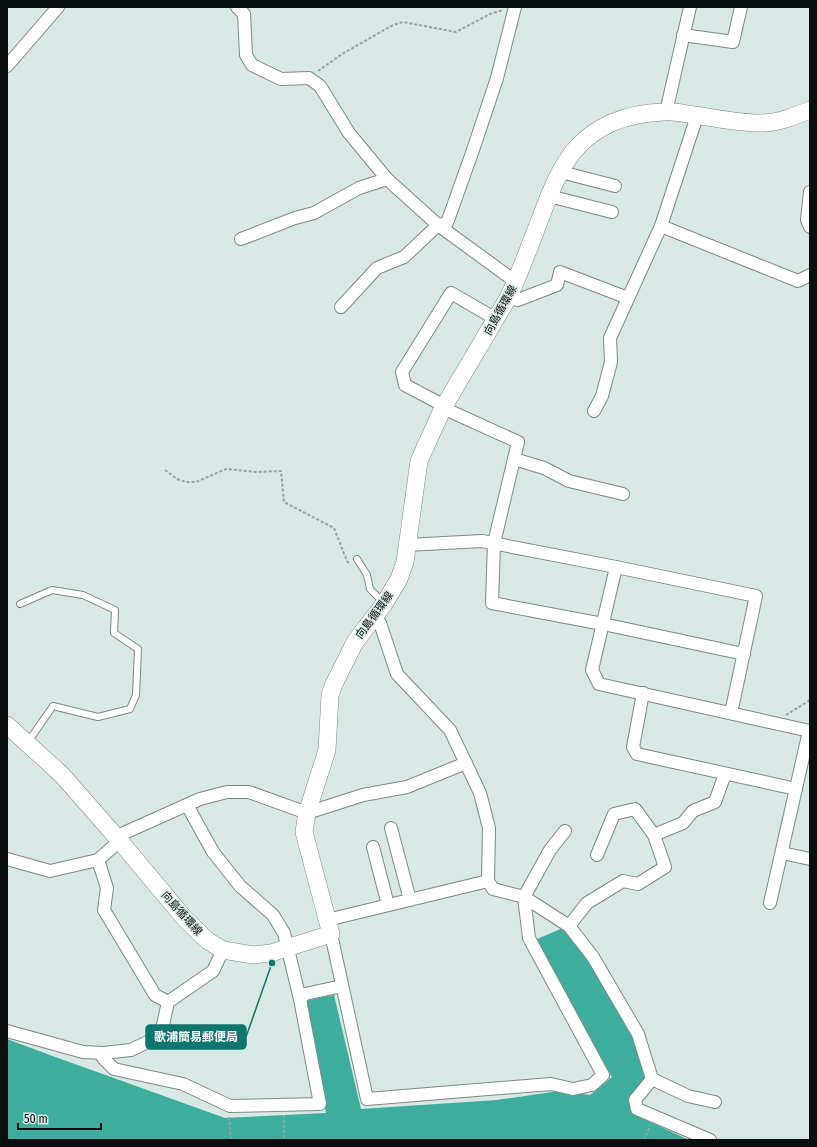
<svg xmlns="http://www.w3.org/2000/svg" width="817" height="1147" viewBox="0 0 817 1147" font-family="'Fira Sans Condensed','Noto Sans JP',sans-serif">
<style>
.water{fill:#3dad9d}
.lines{fill:none;stroke-linecap:round;stroke-linejoin:round}
.service-casing{stroke:#7b8a87;stroke-width:8}
.minor-casing{stroke:#7b8a87;stroke-width:14}
.secondary-casing{stroke:#7b8a87;stroke-width:18}
.path{stroke:#96a3a1;stroke-width:2;stroke-dasharray:3 2;stroke-linecap:butt}
.service{stroke:#fff;stroke-width:6}
.minor{stroke:#fff;stroke-width:12}
.secondary{stroke:#fff;stroke-width:17}
.labels{text-anchor:middle;stroke-width:3;stroke-linejoin:round;paint-order:stroke}
.street-label{font-size:11px;fill:#0a100f;stroke:#d8e8e5}
.leader{fill:none;stroke:#0f766e;stroke-width:1.5}
.callout-dot{fill:#0f766e;stroke:#d8e8e5;stroke-width:1.5}
.callout{fill:#0f766e;stroke:#0f766e;stroke-width:1.5}
.callout-label{font-size:12px;text-anchor:middle;font-weight:bold;fill:#fff}
</style>
<rect width="100%" height="100%" fill="#d8e8e5"/>
<path class="water" d="M565,927l25,33 43,77 14,42 -19,21 5,14 56,26h-682v-101l40,15 178,64 101,-5 -22,-112 30,-6 27,114 136,-9 62,-9 31,4 22,-18 -77,-137z"/>
<g class="lines">
<defs>
<g id="service">
<path d="M357,559l10,16 3,14 13,13"/>
<path d="M20,604l32,-14 31,5 32,15 -1,23 24,16 -2,46 -6,14 -32,8 -45,-11 -25,36"/>
</g>
<g id="minor">
<path d="M237,7l7,7 2,41 6,10 29,14 28,-1 11,8 29,47 38,46 51,46 78,57"/>
<path d="M683,35l50,7 8,-35"/>
<path d="M7,66l51,-59"/>
<path d="M666,112l24,-105"/>
<path d="M561,172l54,14"/>
<path d="M810,192l-3,28 3,7"/>
<path d="M549,196l63,16"/>
<path d="M661,226l137,55 12,-6"/>
<path d="M241,239l54,-21 19,-5 45,-25 28,-9"/>
<path d="M508,298l10,2 39,-15 3,-13 68,26"/>
<path d="M341,307l36,-39 27,-11 34,-32 9,-2 26,-73 24,-72 18,-71"/>
<path d="M496,319l-45,-26 -49,79 3,13 32,17 6,6 75,34 -24,101 -2,60 111,21 141,30"/>
<path d="M594,411l8,-15 9,-34 -1,-24 51,-112 36,-110"/>
<path d="M514,459l30,9 25,13 54,13"/>
<path d="M407,545l75,-4 134,26 140,29 -25,117"/>
<path d="M616,567l-24,103 7,14 211,47"/>
<path d="M374,615l6,8 17,51 53,56 30,63 9,35 -1,53 5,8 31,8 45,29 24,31 45,77 14,45 -17,21 2,9 73,31"/>
<path d="M643,693l-10,54 4,7 159,35"/>
<path d="M187,805l26,47 27,34 33,29 11,18 16,66"/>
<path d="M391,828l19,72"/>
<path d="M654,835l29,-12 10,-12 22,-9 10,-28"/>
<path d="M373,847l15,58"/>
<path d="M782,853l28,6"/>
<path d="M7,859l43,12 48,-11 18,-16 8,-11 76,-34 27,-7h22l58,21 56,-18 44,-8 59,-24"/>
<path d="M98,860l9,28 -3,22 51,85 13,7"/>
<path d="M770,903l39,-172"/>
<path d="M327,920l161,-39"/>
<path d="M569,926l18,-23 36,-22 15,3 27,-17 -11,-32 -19,-26 -21,5 -17,41"/>
<path d="M331,934l36,165 184,-15 22,5 19,-4 11,-10 -74,-137 -5,-41 26,-47 15,-19"/>
<path d="M7,1031l76,21 20,1 28,-3 25,-12 7,-13 5,-23 45,-31 10,-21"/>
<path d="M103,1053v5l11,11 69,15 47,22 90,-2 -20,-105 5,-5 37,-8"/>
<path d="M652,1079l36,17 27,6"/>
</g>
<path id="secondary" d="M7,725l55,50 57,65 66,79 23,22 15,9 30,5 18,-2 60,-19 -27,-102 3,-19 20,-63 3,-55 4,-11 21,-42 29,-38 15,-25 6,-17 14,-101 24,-53 65,-110c13,-27 23,-56 34,-84 8,-21 17,-44 31,-62 23,-28 56,-39 91,-40 10,-1 21,2 30,3 23,3 47,9 70,8 16,-1 31,-7 46,-13"/>
</defs>
<use href="#service" class="service-casing"/>
<use href="#minor" class="minor-casing"/>
<use href="#secondary" class="secondary-casing"/>
<g class="path">
<path d="M318,71l24,-17 51,-29 10,-3 53,10 34,-18 13,-4"/>
<path d="M165,470l12,9 9,3h10l30,-13 30,3 25,-1 3,31 50,26 13,33 3,4"/>
<path d="M810,657v2"/>
<path d="M786,715l24,-15"/>
<path d="M284,1115v25"/>
<path d="M229,1117l2,23"/>
<path d="M644,1140l6,-14"/>
</g>
<use href="#service" class="service"/>
<use href="#minor" class="minor"/>
<use href="#secondary" class="secondary"/>
</g>
<g class="labels">
<g class="street-label">
<text transform="translate(500 310) rotate(-61)" y="4">向島循環線</text>
<text transform="translate(374 615) rotate(-54)" y="4">向島循環線</text>
<text transform="translate(182 913) rotate(48)" y="4">向島循環線</text>
</g>
</g>
<path class="leader" d="M272 963L246 1037"/>
<circle class="callout-dot" cx="272" cy="963" r="4"/>
<rect class="callout" x="146" y="1025" width="100" height="24" rx="4"/>
<g class="callout-label">
<text x="196" y="1041">歌浦簡易郵便局</text>
</g>
<rect width="817" height="1147" fill="none" stroke="#0a100f" stroke-width="16"/>
<path d="M18 1123v6h83v-6" fill="none" stroke="#0a100f" stroke-width="2"/>
<text x="24" y="1123" font-size="12" fill="#0a100f" stroke="#d8e8e5" stroke-width="3" paint-order="stroke">50 m</text>
</svg>
